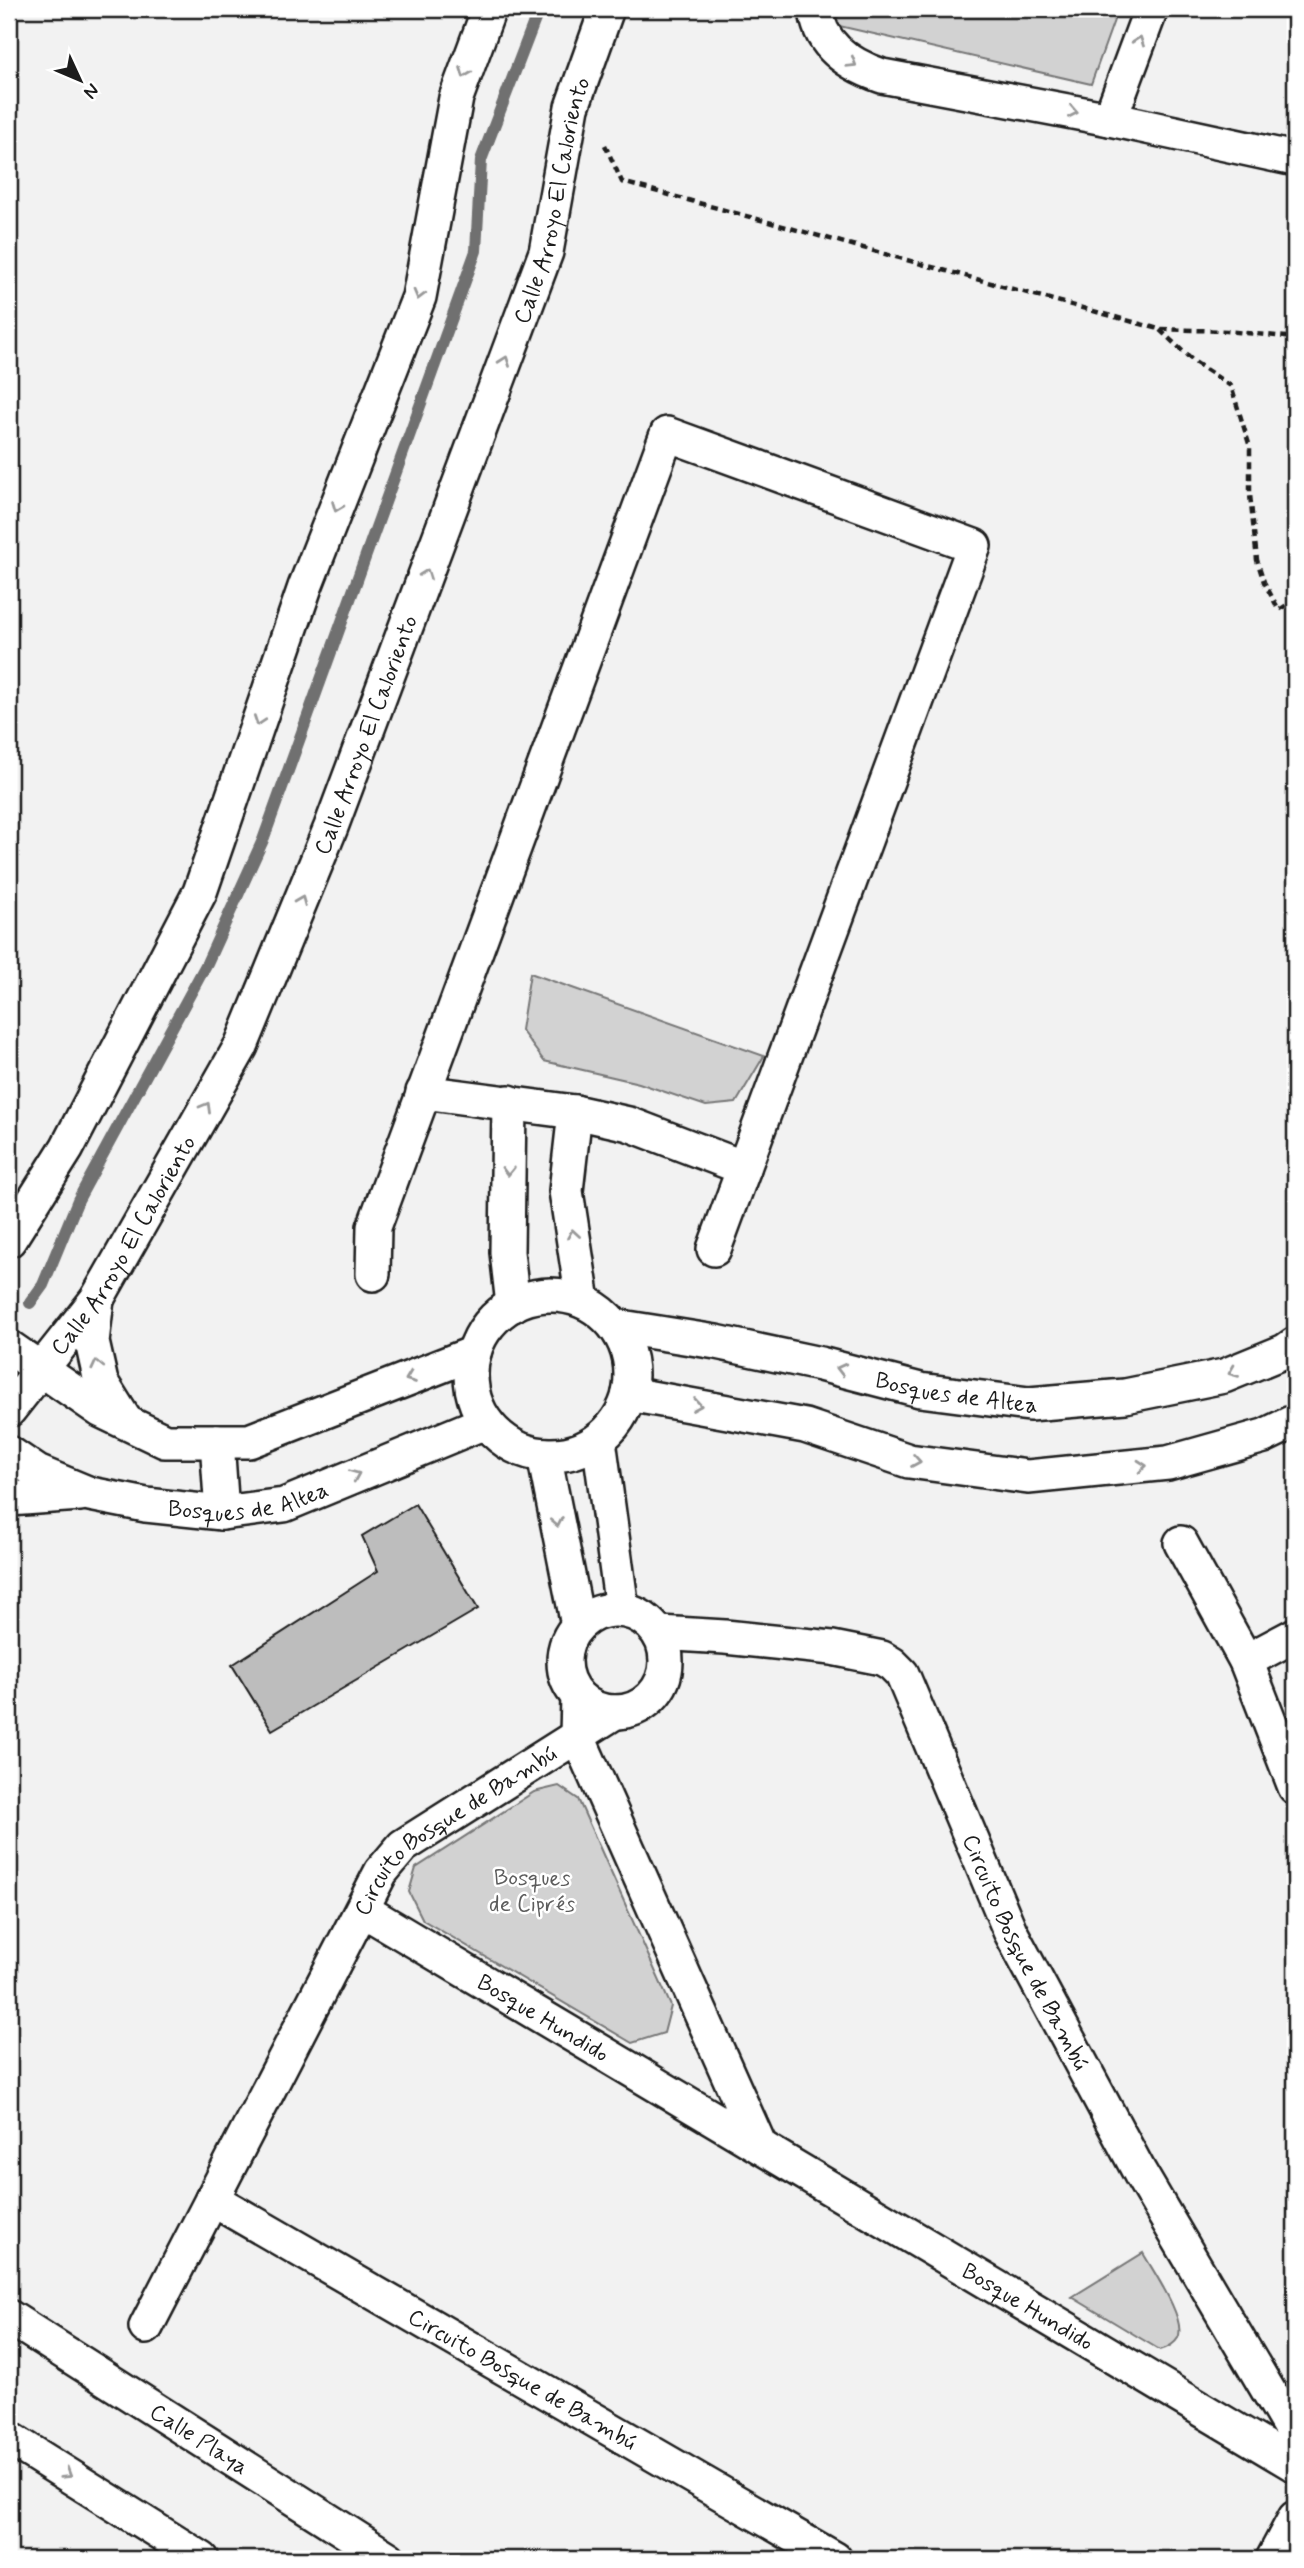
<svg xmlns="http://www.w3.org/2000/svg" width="1304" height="2568" viewBox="0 0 1304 2568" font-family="Mynerve,sans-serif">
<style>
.green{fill:#d2d2d2;stroke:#777;stroke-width:2}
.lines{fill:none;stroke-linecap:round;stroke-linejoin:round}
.stream{stroke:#707070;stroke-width:12}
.building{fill:#bdbdbd;stroke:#1c1c1c;stroke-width:2}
.street-casing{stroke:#1c1c1c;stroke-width:38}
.path{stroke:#1c1c1c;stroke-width:4.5;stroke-dasharray:7 5;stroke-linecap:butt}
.street{stroke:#fff;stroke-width:33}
.oneway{stroke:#999}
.labels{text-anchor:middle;stroke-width:5;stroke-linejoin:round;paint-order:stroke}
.street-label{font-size:23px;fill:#1c1c1c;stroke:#fff}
.park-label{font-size:23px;fill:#5c5c5c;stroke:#fff}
</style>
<rect width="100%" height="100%" fill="#f2f2f2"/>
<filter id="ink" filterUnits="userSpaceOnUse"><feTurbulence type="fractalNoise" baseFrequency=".0143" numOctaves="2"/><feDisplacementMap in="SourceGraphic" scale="14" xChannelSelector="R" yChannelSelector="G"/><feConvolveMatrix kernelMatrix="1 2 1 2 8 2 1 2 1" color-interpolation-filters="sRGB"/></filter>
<g filter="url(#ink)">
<g class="green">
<path d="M841,9h277l-27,75 -256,-59z"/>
<path d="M530,973l234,83 -28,47 -30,3 -67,-23 -95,-22 -23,-31z"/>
<path d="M559,1786l19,13 93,207 -7,27 -32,10 -209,-123 -14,-28 7,-24 118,-76z"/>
<path d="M1143,2253c10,18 44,67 35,85 -4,7 -11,10 -18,12l-88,-53z"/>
</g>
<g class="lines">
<path class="stream" d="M30,1303l13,-18 35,-85 129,-237 56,-123 213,-589 5,-91 58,-151"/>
</g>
<path class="building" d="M415,1504l63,105 -206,121 -40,-65 146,-94 -16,-35z"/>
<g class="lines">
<defs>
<g id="street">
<path d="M816,9c3,37 34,56 66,67l228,43 185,40"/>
<path d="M1110,119l41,-110"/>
<path d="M423,1092l152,20 54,12 115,44"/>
<path d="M509,1102l-2,150 6,53"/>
<path d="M575,1112l-9,79 17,110"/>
<path d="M9,1240l58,-92 133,-256 105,-305 114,-290 37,-199 33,-89"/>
<path d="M373,1274l1,-47 293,-793 307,112 -260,703"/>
<circle cx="551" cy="1375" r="80"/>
<path d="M97,1299l-5,43 9,40 25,40"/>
<path id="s1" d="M615,1326l101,16 104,22 100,26 109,14 96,-8 99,-20 61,-25 10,-7"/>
<path d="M9,1347l91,63 65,31h84l225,-88"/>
<path d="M629,1394l176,32 104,35 119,16 140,-14 96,-27 31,-15"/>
<path id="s2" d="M9,1410l88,-111 144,-253 90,-219 215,-575 26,-145 35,-98"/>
<path d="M599,1440l23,169"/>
<path d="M217,1441l5,72"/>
<path id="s3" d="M9,1453l28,19 53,22 56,11 76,8 62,-8 201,-83"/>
<path d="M544,1455l34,170"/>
<path d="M9,1499l71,-5"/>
<path d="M1181,1543l65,118 49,126"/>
<circle cx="615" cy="1661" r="51"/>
<path id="s4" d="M659,1633l66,4 107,11 50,10 10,6 10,10 108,257 130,242 155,263"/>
<path d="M1246,1661l49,-26"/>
<path d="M578,1697l-1,38 183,411"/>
<path id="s5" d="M363,1910l932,555"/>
<path id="s6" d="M212,2199l623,360"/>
<path id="s7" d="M9,2317l380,242"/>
<path id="s8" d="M146,2327l235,-455 22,-26 212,-134"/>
<path d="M9,2438l193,121"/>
<path d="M1273,2559l22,-41"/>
</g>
</defs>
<use href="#street" class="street-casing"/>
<g class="path">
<path d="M605,145l17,37 537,147 68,2 68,7"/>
<path d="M1160,330l33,31 38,25 19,61v48l7,65 7,22 15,28 16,-10"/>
</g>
<use href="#street" class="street"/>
</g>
<defs><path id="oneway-chevron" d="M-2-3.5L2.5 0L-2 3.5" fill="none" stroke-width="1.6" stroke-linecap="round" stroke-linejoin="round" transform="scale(1.75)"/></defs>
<g class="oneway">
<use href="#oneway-chevron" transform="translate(1139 41) rotate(-70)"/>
<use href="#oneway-chevron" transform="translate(852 63) rotate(32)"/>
<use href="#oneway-chevron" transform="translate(465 73) rotate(111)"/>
<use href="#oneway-chevron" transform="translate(1073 112) rotate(11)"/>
<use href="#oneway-chevron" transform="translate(419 295) rotate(105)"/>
<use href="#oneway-chevron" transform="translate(505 361) rotate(-70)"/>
<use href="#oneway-chevron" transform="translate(337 507) rotate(111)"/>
<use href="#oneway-chevron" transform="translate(426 574) rotate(-70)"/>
<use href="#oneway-chevron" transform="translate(259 721) rotate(109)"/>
<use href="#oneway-chevron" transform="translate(301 901) rotate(-68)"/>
<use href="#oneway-chevron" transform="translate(206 1107) rotate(-60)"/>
<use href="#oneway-chevron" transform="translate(508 1171) rotate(91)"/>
<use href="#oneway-chevron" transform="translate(573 1234) rotate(-99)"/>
<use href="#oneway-chevron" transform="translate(97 1365) rotate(-103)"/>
<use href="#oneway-chevron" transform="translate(841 1369) rotate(-166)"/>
<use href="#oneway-chevron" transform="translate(1233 1372) rotate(158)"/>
<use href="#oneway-chevron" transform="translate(410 1378) rotate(159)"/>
<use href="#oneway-chevron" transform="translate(697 1405) rotate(10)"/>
<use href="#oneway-chevron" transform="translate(916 1461) rotate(10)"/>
<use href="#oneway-chevron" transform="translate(1142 1466) rotate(-5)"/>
<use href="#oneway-chevron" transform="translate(355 1475) rotate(-23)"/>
<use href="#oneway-chevron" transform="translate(557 1522) rotate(79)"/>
<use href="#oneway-chevron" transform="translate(67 2474) rotate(32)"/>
</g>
</g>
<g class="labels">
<g class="street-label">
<text dy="8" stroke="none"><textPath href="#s2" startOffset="1335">Calle Arroyo El Caloriento</textPath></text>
<text dy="8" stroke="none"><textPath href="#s2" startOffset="768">Calle Arroyo El Caloriento</textPath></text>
<text dy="8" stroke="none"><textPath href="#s2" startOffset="201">Calle Arroyo El Caloriento</textPath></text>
<text dy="8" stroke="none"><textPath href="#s1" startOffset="348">Bosques de Altea</textPath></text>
<text dy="8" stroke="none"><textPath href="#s3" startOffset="252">Bosques de Altea</textPath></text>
<text dy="8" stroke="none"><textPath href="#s8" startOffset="595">Circuito Bosque de Bambú</textPath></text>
<text dy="8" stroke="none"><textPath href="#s4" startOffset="555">Circuito Bosque de Bambú</textPath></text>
<text dy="8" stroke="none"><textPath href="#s5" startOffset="210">Bosque Hundido</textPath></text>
<text dy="8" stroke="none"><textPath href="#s5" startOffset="774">Bosque Hundido</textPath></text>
<text dy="8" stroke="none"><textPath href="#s6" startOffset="359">Circuito Bosque de Bambú</textPath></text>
<text dy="8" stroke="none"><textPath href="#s7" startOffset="226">Calle Playa</textPath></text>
</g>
<g class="park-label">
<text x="532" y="1885">Bosques<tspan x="532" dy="26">de Ciprés</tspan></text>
</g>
</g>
<rect width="1304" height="2568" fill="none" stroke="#fff" stroke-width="35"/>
<rect x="18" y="18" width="1269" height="2533" fill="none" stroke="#1c1c1c" stroke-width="2.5" filter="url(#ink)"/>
<g transform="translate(80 80) rotate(134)" stroke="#ffffff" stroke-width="5" paint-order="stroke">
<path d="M0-5L12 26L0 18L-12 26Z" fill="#1c1c1c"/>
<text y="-10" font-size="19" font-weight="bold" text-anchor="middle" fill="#1c1c1c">N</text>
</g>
</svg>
